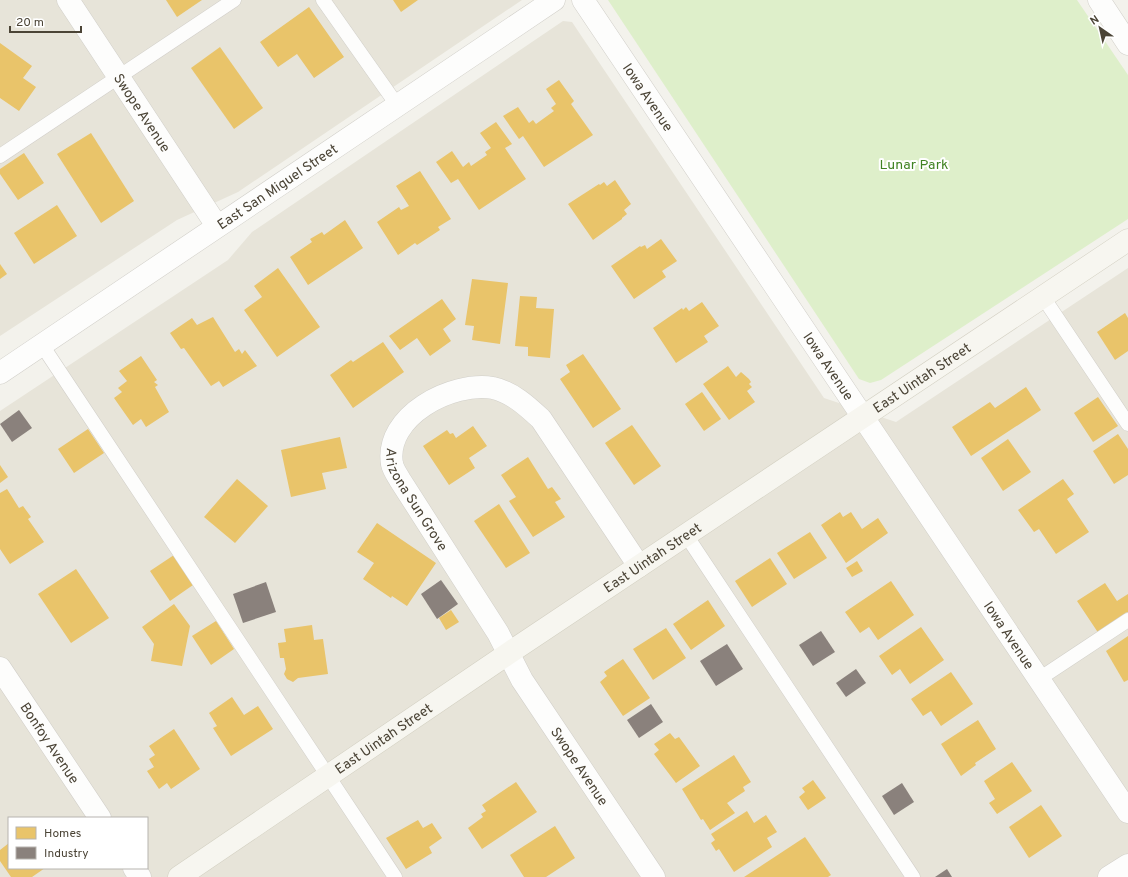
<svg xmlns="http://www.w3.org/2000/svg" width="1128" height="877" viewBox="0 0 1128 877" font-family="Overpass,sans-serif">
<style>
.residential{fill:#e7e4d9;fill-rule:evenodd}
.green{fill:#deefca}
.homes{fill:#e9c46a}
.industry{fill:#8a817c}
.lines{fill:none;stroke-linecap:round;stroke-linejoin:round}
.service-casing{stroke:#d1cfc9;stroke-width:15}
.minor-casing{stroke:#d1cfc9;stroke-width:23}
.secondary-casing{stroke:#d3d0c2;stroke-width:23}
.service{stroke:#fdfdfc;stroke-width:14}
.minor{stroke:#fdfdfc;stroke-width:22}
.secondary{stroke:#f7f6f0;stroke-width:22}
.labels{text-anchor:middle;stroke-width:4;stroke-linejoin:round;paint-order:stroke}
.street-label{font-size:14px;fill:#4b4436;stroke:#fff}
.park-label{font-size:14px;fill:#408323;stroke:#fff}
</style>
<rect width="100%" height="100%" fill="#f3f2ec"/>
<g class="residential">
<path d="M0,0h522l-284,192 -61,28 -177,116z"/>
<path d="M563,21l9,1 252,376 72,24 232,-154v609h-1128v-466l228,-151 24,-28zM9,818h138v50h-138z"/>
</g>
<path class="green" d="M608,0h469l51,75v144l-247,161 -11,3 -11,-4z"/>
<g class="homes">
<path d="M166,0h36l-25,17z"/>
<path d="M393,0h25l-17,12z"/>
<path d="M309,7l35,50 -30,21 -17,-24 -19,13 -18,-25z"/>
<path d="M0,43l32,23 -9,12 13,9 -17,24 -19,-13z"/>
<path d="M220,47l43,61 -29,21 -43,-61z"/>
<path d="M559,80l15,21 -3,3 22,31 -49,32 -21,-31 -4,3 -16,-23 15,-9 11,16 4,-3 3,4 18,-13 -3,-3 5,-4 -10,-15z"/>
<path d="M496,122l16,22 -7,4 21,31 -47,31 -21,-31 -7,4 -15,-21 16,-11 11,16 6,-5 2,4 16,-11 -2,-3 6,-4 -11,-15z"/>
<path d="M91,133l43,68 -33,22 -44,-69z"/>
<path d="M24,153l20,30 -26,17 -18,-26v-5z"/>
<path d="M420,171l31,48 -13,8 2,3 -23,15 -2,-2 -17,12 -21,-33 22,-15 2,3 8,-4 -13,-20z"/>
<path d="M615,180l16,24 -7,6 3,4 -5,4v1l-29,21 -25,-36 31,-20 1,1 4,-3 3,4z"/>
<path d="M57,205l20,31 -43,28 -20,-31z"/>
<path d="M345,220l18,28 -55,37 -18,-28 22,-15 -2,-3 12,-7 2,3z"/>
<path d="M661,239l16,22 -15,10 4,6 -32,22 -23,-33 29,-20 1,1 4,-2 2,4z"/>
<path d="M0,264l7,10 -7,5z"/>
<path d="M278,268l42,59 -43,30 -33,-47 18,-13 -8,-11z"/>
<path d="M472,279l36,4 -8,61 -28,-4 2,-14 -9,-1z"/>
<path d="M520,296l17,1 -1,11 18,1 -4,49 -22,-2v-9l-13,-1z"/>
<path d="M442,299l14,20 -13,10 8,12 -21,15 -13,-18 -17,12 -11,-14z"/>
<path d="M702,302l17,24 -15,10 4,6 -32,21 -23,-35 29,-20 1,2 3,-3 3,4z"/>
<path d="M1125,313l3,5v33l-13,9 -18,-28z"/>
<path d="M213,317l22,35 4,-3 3,5 3,-4 12,16 -34,21 -4,-6 -8,5 -27,-38 -3,1 -11,-16 22,-15 5,7z"/>
<path d="M383,342l21,30 -51,36 -23,-33 21,-15 2,2z"/>
<path d="M583,354l38,55 -28,19 -33,-49 10,-7 -4,-7z"/>
<path d="M141,356l16,24 -3,2 4,3 -3,2 14,25 -23,15 -5,-8 -8,6 -19,-27 8,-6 -4,-4 9,-7 -8,-10z"/>
<path d="M728,366l8,11 5,-5 8,7 2,3 -2,2 3,3 -5,4 8,11 -26,18 -26,-36z"/>
<path d="M1026,387l15,23 -70,46 -19,-29 38,-25 5,6z"/>
<path d="M702,392l19,27 -17,12 -19,-27z"/>
<path d="M1098,397l20,29 -25,16 -19,-29z"/>
<path d="M632,425l29,41 -27,19 -29,-42z"/>
<path d="M473,426l14,20 -18,12 6,10 -26,17 -26,-39 24,-16 3,4 3,-1 3,5z"/>
<path d="M88,429l16,24 -30,20 -16,-24z"/>
<path d="M1118,434l10,15v26l-14,9 -21,-33z"/>
<path d="M340,437l7,31 -25,5 4,16 -35,8 -10,-47z"/>
<path d="M1008,439l23,33 -28,19 -22,-33z"/>
<path d="M528,457l20,32 4,-2 9,12 -6,3 10,15 -32,20 -24,-36 7,-4 -15,-22z"/>
<path d="M0,465l8,12 -8,6z"/>
<path d="M237,479l31,27 -33,37 -31,-26z"/>
<path d="M1063,479l11,15 -7,5 22,33 -33,22 -17,-25 -5,3 -16,-22z"/>
<path d="M7,489l12,19 4,-2 8,11 -3,2 16,23 -34,22 -10,-15v-56z"/>
<path d="M499,504l31,49 -24,15 -32,-47z"/>
<path d="M840,512l3,5 8,-5 11,17 16,-11 10,15 -42,30 -25,-38z"/>
<path d="M377,523l59,40 -29,43 -15,-10 -1,2 -28,-19 11,-16 -17,-11z"/>
<path d="M810,532l17,26 -33,21 -17,-26z"/>
<path d="M174,555l19,30 -23,16 -20,-30z"/>
<path d="M770,558l17,26 -35,23 -17,-26z"/>
<path d="M857,561l6,10 -11,6 -6,-9z"/>
<path d="M76,569l33,49 -38,25 -33,-49z"/>
<path d="M891,581l23,34 -36,25 -9,-13 -9,6 -15,-21z"/>
<path d="M1105,583l12,18 11,-7v18l-3,1 2,2 -28,19 -22,-33z"/>
<path d="M708,600l17,26 -34,24 -18,-26z"/>
<path d="M174,604l16,22 -8,40 -31,-5 3,-17 -12,-17z"/>
<path d="M451,610l8,12 -13,8 -7,-12z"/>
<path d="M216,621l18,28 -23,16 -19,-29z"/>
<path d="M312,625l2,15 9,-1 5,35 -30,4 -5,4 -6,-3 -3,-5 2,-5 -2,-11h-4l-2,-15 8,-1 -2,-13z"/>
<path d="M921,627l23,33 -34,24 -10,-15 -8,6 -13,-19z"/>
<path d="M666,628l20,30 -33,22 -20,-31z"/>
<path d="M1128,636v44l-4,2 -18,-31z"/>
<path d="M623,659l27,39 -27,18 -23,-34 7,-6 -3,-4z"/>
<path d="M951,672l22,32 -32,22 -10,-15 -8,5 -12,-17z"/>
<path d="M232,697l12,18 14,-9 15,23 -42,27 -18,-28 4,-2 -8,-13z"/>
<path d="M978,720l18,29 -21,14 1,2 -15,11 -20,-32z"/>
<path d="M174,729l26,40 -29,20 -4,-6 -8,6 -12,-18 7,-4 -5,-8 6,-4 -6,-9z"/>
<path d="M670,733l5,6 4,-2 21,29 -24,17 -22,-29 5,-4 -5,-6z"/>
<path d="M734,755l17,27 -8,5 2,4 -18,12 8,10 -25,17 -7,-11 -2,1 -19,-31z"/>
<path d="M1012,762l20,29 -35,23 -8,-11 6,-4 -11,-18z"/>
<path d="M813,780l13,18 -18,12 -9,-13 6,-5 -3,-4z"/>
<path d="M516,782l21,30 -55,37 -14,-21 15,-11 -2,-3 5,-3 -4,-6z"/>
<path d="M1041,805l21,31 -33,22 -20,-31z"/>
<path d="M747,811l7,12 12,-8 11,17 -10,6 5,9 -38,25 -15,-23 -3,2 -5,-8 4,-3 -4,-6z"/>
<path d="M418,820l5,8 9,-5 10,15 -13,9 3,6 -26,16 -20,-31z"/>
<path d="M555,826l20,32 -29,19h-22l-14,-22z"/>
<path d="M805,837l26,38 -3,2h-84z"/>
<path d="M9,843v25h36l-13,9h-21l-11,-16v-11z"/>
</g>
<g class="industry">
<path d="M19,410l13,18 -20,14 -12,-18z"/>
<path d="M441,580l17,24 -21,15 -16,-25z"/>
<path d="M266,582l10,30 -33,11 -10,-29z"/>
<path d="M821,631l14,21 -22,14 -14,-21z"/>
<path d="M727,644l16,25 -27,17 -16,-25z"/>
<path d="M856,669l10,14 -20,14 -10,-14z"/>
<path d="M651,704l12,18 -24,16 -12,-18z"/>
<path d="M902,783l12,19 -20,13 -12,-19z"/>
<path d="M947,869l5,8h-17z"/>
</g>
<g class="lines">
<defs>
<g id="service">
<path d="M323,0l74,105"/>
<path d="M0,156l234,-156"/>
<path d="M1043,297l85,127"/>
<path d="M42,345l353,532"/>
<path d="M686,535l227,342"/>
<path d="M1039,679l89,-59"/>
</g>
<g id="minor">
<path id="s1" d="M68,0l149,226"/>
<path id="s2" d="M583,0l545,812"/>
<path d="M1099,0l29,44"/>
<path id="s3" d="M0,373l554,-373"/>
<path id="s4" d="M639,566l-98,-147c-13,-12 -29,-27 -48,-31 -41,-7 -109,28 -101,76 1,5 5,11 8,16l98,153 24,47 132,197"/>
<path id="s5" d="M0,668l100,150"/>
<path d="M134,868l6,9"/>
<path d="M1109,877l19,-12"/>
</g>
<g id="secondary">
<path id="s6" d="M179,877l330,-224 619,-413"/>
</g>
</defs>
<use href="#service" class="service-casing"/>
<use href="#minor" class="minor-casing"/>
<use href="#secondary" class="secondary-casing"/>
<use href="#service" class="service"/>
<use href="#minor" class="minor"/>
<use href="#secondary" class="secondary"/>
</g>
<g class="labels">
<g class="street-label">
<text dy="5" stroke="none"><textPath href="#s2" startOffset="117">Iowa Avenue</textPath></text>
<text dy="5" stroke="none"><textPath href="#s1" startOffset="135">Swope Avenue</textPath></text>
<text dy="5" stroke="none"><textPath href="#s3" startOffset="334">East San Miguel Street</textPath></text>
<text dy="5" stroke="none"><textPath href="#s2" startOffset="441">Iowa Avenue</textPath></text>
<text dy="5" stroke="none"><textPath href="#s6" startOffset="895">East Uintah Street</textPath></text>
<text dy="5" stroke="none"><textPath href="#s4" startOffset="420">Arizona Sun Grove</textPath></text>
<text dy="5" stroke="none"><textPath href="#s6" startOffset="571">East Uintah Street</textPath></text>
<text dy="5" stroke="none"><textPath href="#s2" startOffset="765">Iowa Avenue</textPath></text>
<text dy="5" stroke="none"><textPath href="#s6" startOffset="247">East Uintah Street</textPath></text>
<text dy="5" stroke="none"><textPath href="#s5" startOffset="90">Bonfoy Avenue</textPath></text>
<text dy="5" stroke="none"><textPath href="#s4" startOffset="734">Swope Avenue</textPath></text>
</g>
<g class="park-label">
<text x="914" y="169">Lunar Park</text>
</g>
</g>
<rect x="8" y="817" width="140" height="52" fill="#ffffff" stroke="#b7b4af"/>
<rect x="16" y="827" width="20" height="12" fill="#e9c46a" stroke="#b7b4af"/>
<text x="44" y="837" font-size="12" fill="#4b4436">Homes</text>
<rect x="16" y="847" width="20" height="12" fill="#8a817c" stroke="#b7b4af"/>
<text x="44" y="857" font-size="12" fill="#4b4436">Industry</text>
<g transform="translate(1100 28) rotate(326)" stroke="#ffffff" stroke-width="3" paint-order="stroke">
<path d="M0-3L7 15L0 10L-7 15Z" fill="#4b4436"/>
<text y="-6" font-size="11" font-weight="bold" text-anchor="middle" fill="#4b4436">N</text>
</g>
<path d="M10 26v6h71v-6" fill="none" stroke="#4b4436" stroke-width="2"/>
<text x="16" y="26" font-size="12" fill="#4b4436" stroke="#ffffff" stroke-width="3" paint-order="stroke">20 m</text>
</svg>
